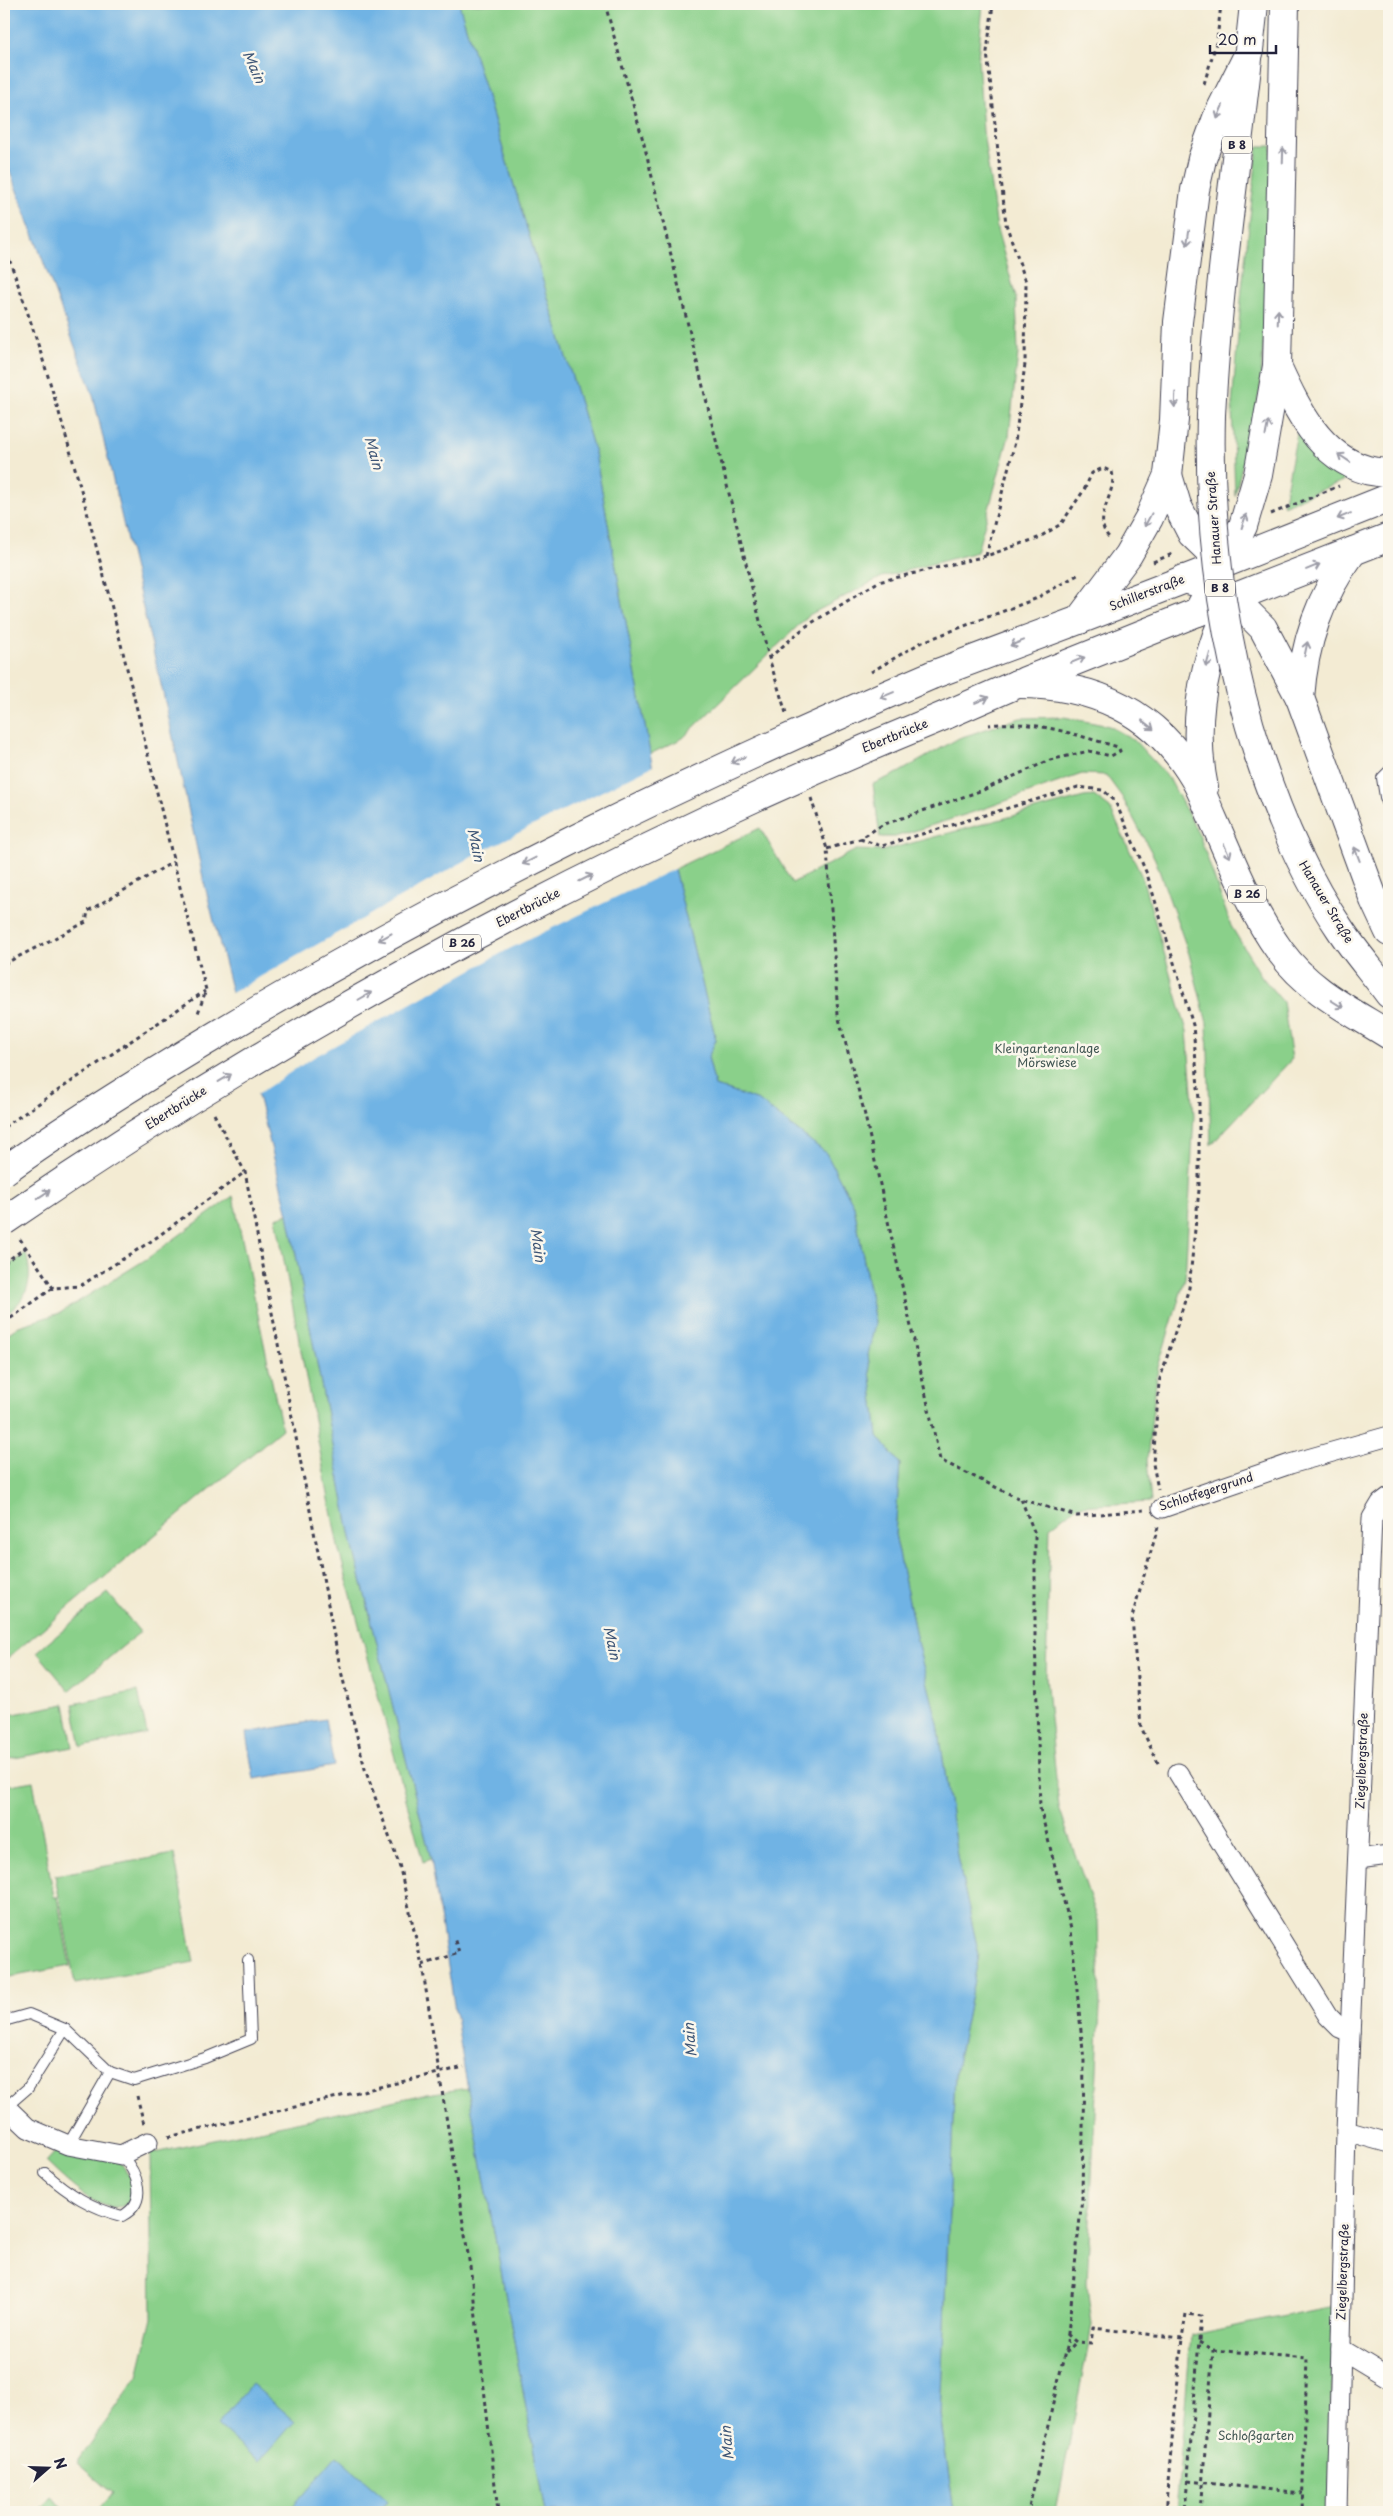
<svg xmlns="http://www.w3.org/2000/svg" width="1393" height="2516" viewBox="0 0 1393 2516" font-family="'Playpen Sans',sans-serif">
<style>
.green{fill:#8ad08a;stroke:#567962}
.water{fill:#6fb3e4;stroke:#486a90}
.pier{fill:#f3ebd3}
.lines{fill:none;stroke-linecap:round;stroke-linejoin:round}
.service-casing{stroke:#414052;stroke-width:12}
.minor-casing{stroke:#414052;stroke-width:21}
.secondary-casing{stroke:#414052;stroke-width:30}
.primary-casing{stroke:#414052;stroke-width:30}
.trunk-casing{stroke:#414052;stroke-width:30}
.path{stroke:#414052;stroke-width:3;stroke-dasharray:4 4;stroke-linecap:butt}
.service{stroke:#fff;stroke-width:10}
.minor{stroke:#fff;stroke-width:19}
.secondary{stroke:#fff;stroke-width:28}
.primary{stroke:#fff;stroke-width:28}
.trunk{stroke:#fff;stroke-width:28}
.primary-bridge-casing{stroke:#414052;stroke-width:30;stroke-linecap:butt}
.trunk-bridge-casing{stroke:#414052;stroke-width:30;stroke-linecap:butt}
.path-bridge{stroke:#414052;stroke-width:3;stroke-dasharray:4 4;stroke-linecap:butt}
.primary-bridge{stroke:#fff;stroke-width:28}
.trunk-bridge{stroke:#fff;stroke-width:28}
.oneway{stroke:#9c9ca7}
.labels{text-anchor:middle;stroke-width:5;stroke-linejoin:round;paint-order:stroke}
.shield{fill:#fbf7ec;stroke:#636270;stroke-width:1}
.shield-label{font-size:11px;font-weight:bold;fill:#22223b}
.street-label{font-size:12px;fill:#22223b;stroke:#fbf7ec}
.park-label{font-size:12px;fill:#415653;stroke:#fbf7ec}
.water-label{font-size:14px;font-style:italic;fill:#3d5576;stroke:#fbf7ec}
</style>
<rect width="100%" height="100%" fill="#fbf7ec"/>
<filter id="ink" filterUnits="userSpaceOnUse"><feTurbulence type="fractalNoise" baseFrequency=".02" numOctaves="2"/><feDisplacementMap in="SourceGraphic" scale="10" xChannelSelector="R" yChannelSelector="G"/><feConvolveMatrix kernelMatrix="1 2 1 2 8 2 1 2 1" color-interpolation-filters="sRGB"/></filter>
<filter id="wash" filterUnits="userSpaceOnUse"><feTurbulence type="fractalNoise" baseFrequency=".0096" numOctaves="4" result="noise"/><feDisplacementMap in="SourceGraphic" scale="20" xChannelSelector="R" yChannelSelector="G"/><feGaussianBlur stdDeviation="1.12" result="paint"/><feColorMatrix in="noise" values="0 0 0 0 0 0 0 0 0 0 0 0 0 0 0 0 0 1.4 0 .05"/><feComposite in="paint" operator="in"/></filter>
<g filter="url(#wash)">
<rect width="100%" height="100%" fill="#f3ebd3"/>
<g class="green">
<path d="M459,4h524l-5,54 5,73 14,98 19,69 2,55 -9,83 -32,116 -95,25 -73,38 -126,123 -33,16 -55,-301z"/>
<path d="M1258,146h14l-3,121 -9,123 -25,106 -3,-90 10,-118z"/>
<path d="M1297,433l51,46 -65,26z"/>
<path d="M1064,717l45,9 24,13 36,39 31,59 31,89 31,51 21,25 9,57 -81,86 -4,-122 -18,-69 -34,-95 -33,-62 -16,-22 -24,-1 -102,36 -85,27h-15l-7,-53 25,-11 61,-35 61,-20z"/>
<path d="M1094,796l16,12 32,69 45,154 7,84 -9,164 -27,88 -11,93 4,42 -74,4 -27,21 -4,150 13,131 39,112 2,86 -13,278 5,41 -4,22 -32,165h-102l-14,-97 15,-341 24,-119 -22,-99 -19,-132 -20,-78 -23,-112 5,-70 -22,-28 -10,-81 7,-33 -21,-116 -28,-53 -67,-52 -44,-15 -7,-29 8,-17 -42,-171 86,-41 32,55 64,-33 26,1 202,-54z"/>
<path d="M233,1196l49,233 -278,232v-325l15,-10 41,-13 88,-55z"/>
<path d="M288,1214l64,329 79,316 -8,3 -85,-315 -62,-329z"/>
<path d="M26,1254c8,28 2,44 -22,62v-48z"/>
<path d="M108,1593l32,39 -71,59 -32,-39z"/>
<path d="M138,1691l9,43 -66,13 -8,-43z"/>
<path d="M65,1704l8,43 -69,13v-44z"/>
<path d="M33,1781l21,116h3l13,69 -66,12v-192z"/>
<path d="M174,1854l20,108 -119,22 -20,-109z"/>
<path d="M468,2088l77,424h-449l16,-19 -35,-30 61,-87 14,-58 -2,-164 270,-59z"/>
<path d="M57,2150c15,2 45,1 57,8 16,8 30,48 2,49 -23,2 -54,-30 -70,-45z"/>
<path d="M1334,2306l-5,206h-153l15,-177z"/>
<path d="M51,2497l18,15h-31z"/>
</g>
<g class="water">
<path d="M4,4h455l136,449 60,327 19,89 42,171 -8,17 7,29 44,15 67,52 28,53 21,117 -7,32 10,81 22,28 -5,70 23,112 20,78 19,132 22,99 -24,119 -15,341 14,97h-409l-81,-445 -33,-208 -79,-316 -64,-329 -84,-332 -37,-172 -74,-315 -89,-239z"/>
<path d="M325,1719l9,47 -80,13 -8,-46z"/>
<path d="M252,2384l43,37 -36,41 -42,-37z"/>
<path d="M336,2456l52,45 -9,11h-91z"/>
</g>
<path class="pier" d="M655,765l21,103 -167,81 -195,108 -58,38 -26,-101 254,-144z"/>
</g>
<g filter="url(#ink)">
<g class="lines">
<defs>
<g id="service">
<path d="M1389,771l-7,7 3,19 4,10"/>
<path d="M4,2021l25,-7 36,15"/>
<path d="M110,2072l24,8 71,-22 46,-19 -3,-79"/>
<path d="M6,2107l22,-19 37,-59 45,43 -42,73"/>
<path d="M45,2173c24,21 46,35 77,43 27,-14 16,-43 -1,-61"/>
</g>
<g id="minor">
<path d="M1162,1508l128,-44 99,-28"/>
<path d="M1178,1773l150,243 12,12 10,4"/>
<path d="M1358,1859l31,-4"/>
<path d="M4,2105l24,23 40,17 53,10 27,-13"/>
<path d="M1346,2131l43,12"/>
<path d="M1341,2349l48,29"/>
<path d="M1337,2512l9,-381 26,-613 9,-15 8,-6"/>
</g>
<g id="secondary">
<path d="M1223,564l166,-66"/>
<path d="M1233,598l156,-61"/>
</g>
<g id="primary">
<path d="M1277,366c19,41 41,90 90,104 7,2 15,2 22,4"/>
<path d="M1211,415c7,-138 29,-274 43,-411"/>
<path d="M1168,475l9,30 15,29 31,30"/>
<path d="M1183,579l29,7 21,12 30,30 37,70 74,202 15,32"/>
<path d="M1198,612l45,-86 15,-51 19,-109 8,-362"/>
<path d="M1079,620l49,-65 21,-37 19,-43 6,-55 4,-98 17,-132 7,-31 16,-44 31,-62"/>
<path d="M1079,620l122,-47"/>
<path d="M1025,681l190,-76"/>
<path d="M1017,684c76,0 137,26 177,94 8,13 13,28 19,41 20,45 38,92 67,132 28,39 69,59 109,84"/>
<path d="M1300,698c4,-56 20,-102 53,-147"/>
<path d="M1259,756c20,61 45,120 81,173 15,23 33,43 49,65"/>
<path d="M1204,788c-13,-64 -2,-125 26,-184"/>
</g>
<g id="trunk">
<path d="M932,675l147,-55"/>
<path d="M946,715l71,-31"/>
</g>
</defs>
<use href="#service" class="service-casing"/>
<use href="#minor" class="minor-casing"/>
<use href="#secondary" class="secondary-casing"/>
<use href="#primary" class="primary-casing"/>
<use href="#trunk" class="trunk-casing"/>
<g class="path">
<path d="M605,4l39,140 125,514 17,55"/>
<path d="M1204,84l13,-44 4,-36"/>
<path d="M4,245c88,241 137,496 202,745l-9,26"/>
<path d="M1271,514l68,-28"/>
<path d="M986,556l29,-114 10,-78 1,-82 -20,-58 -19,-172 6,-48"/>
<path d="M1153,562l22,-9"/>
<path d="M920,643l115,-44 46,-26"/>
<path d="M769,658l36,-31 73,-45 108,-26 52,-18 23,-14 23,-34 8,-17 11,-5 9,4c6,22 -23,48 -1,67"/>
<path d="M811,798l16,51 11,166 26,96 76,349 80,39 57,17 67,-6"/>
<path d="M860,839l22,7 196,-59 25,3 12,11 32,73 46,151 6,75v90l-10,98 -30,94 -6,82 5,25"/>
<path d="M827,849l33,-10 22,-14 101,-35 67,-30 39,-9 22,5 9,-5 -2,-4c-42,-12 -85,-28 -129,-22"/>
<path d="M4,964l82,-42 2,-11 85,-49"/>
<path d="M214,1114l31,58 95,495 25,102 34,95 23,101 49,308 27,239"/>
<path d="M4,1127l201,-136"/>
<path d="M20,1239l33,49"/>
<path d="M4,1263l21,-15"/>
<path d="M4,1323l49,-35 27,-2 73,-46 92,-68"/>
<path d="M1021,1499l14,35v103l5,171 31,121 13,132 -2,137 -15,145 -39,169"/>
<path d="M1158,1527l-26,90 9,110 18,38"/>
<path d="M422,1965l37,-12 -5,-15"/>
<path d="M137,2096l7,28"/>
<path d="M168,2137l296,-70"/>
<path d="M1067,2334l9,8 15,1 2,-15 89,10 4,-24 15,2 -16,196"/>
<path d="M1199,2342l14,8 94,8 -5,154"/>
<path d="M1066,2353l10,-11"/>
<path d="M1188,2481l114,12"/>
<path d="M1165,2512l17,-174"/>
<path d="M1200,2512l13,-162"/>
</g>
<use href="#service" class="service"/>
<use href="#minor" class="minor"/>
<use href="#secondary" class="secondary"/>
<use href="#primary" class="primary"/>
<use href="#trunk" class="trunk"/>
<defs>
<path id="primary-bridge" d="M1211,415c-3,116 12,230 48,341"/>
<g id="trunk-bridge">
<path d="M4,1171c70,-50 145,-96 219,-140 228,-137 464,-251 709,-356"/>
<path d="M4,1221c295,-202 611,-371 942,-506"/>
</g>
</defs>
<use href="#primary-bridge" class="primary-bridge-casing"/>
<use href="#trunk-bridge" class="trunk-bridge-casing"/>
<path class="path-bridge" d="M871,672l49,-29"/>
<use href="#primary-bridge" class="primary-bridge"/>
<use href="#trunk-bridge" class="trunk-bridge"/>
</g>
<defs><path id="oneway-shaft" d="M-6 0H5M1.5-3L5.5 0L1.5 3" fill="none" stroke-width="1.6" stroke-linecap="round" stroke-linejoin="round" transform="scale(1.25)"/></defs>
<g class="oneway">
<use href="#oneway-shaft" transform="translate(1220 112) rotate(113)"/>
<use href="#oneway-shaft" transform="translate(1283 155) rotate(-88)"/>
<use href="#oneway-shaft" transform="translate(1188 238) rotate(98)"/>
<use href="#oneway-shaft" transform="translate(1278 317) rotate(-88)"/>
<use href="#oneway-shaft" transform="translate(1175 400) rotate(92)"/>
<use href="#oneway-shaft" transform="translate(1267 428) rotate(-79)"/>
<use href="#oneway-shaft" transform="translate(1344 458) rotate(-146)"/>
<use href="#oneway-shaft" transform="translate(1344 516) rotate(158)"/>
<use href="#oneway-shaft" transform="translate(1148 520) rotate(118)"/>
<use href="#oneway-shaft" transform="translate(1244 521) rotate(-71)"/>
<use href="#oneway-shaft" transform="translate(1313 567) rotate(-22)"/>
<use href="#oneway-shaft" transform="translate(1017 643) rotate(159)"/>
<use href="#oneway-shaft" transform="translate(1306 649) rotate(-78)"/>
<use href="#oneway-shaft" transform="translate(1078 660) rotate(-22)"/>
<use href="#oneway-shaft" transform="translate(1208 660) rotate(106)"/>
<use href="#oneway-shaft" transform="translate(887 695) rotate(157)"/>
<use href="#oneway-shaft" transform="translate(982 700) rotate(-23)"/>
<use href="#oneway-shaft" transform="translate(1148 725) rotate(38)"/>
<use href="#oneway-shaft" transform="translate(738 760) rotate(156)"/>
<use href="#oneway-shaft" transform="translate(1227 851) rotate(66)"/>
<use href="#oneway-shaft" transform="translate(1357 854) rotate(-111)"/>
<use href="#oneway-shaft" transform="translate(529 861) rotate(153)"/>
<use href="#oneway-shaft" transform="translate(586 878) rotate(-26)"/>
<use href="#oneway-shaft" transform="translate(385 937) rotate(151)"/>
<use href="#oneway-shaft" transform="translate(365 996) rotate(-30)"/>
<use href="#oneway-shaft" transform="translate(1337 1004) rotate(32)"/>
<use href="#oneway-shaft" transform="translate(225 1078) rotate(-31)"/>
<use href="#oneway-shaft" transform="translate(44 1194) rotate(-33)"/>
</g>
</g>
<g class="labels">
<g class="shield">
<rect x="1222" y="136.5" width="30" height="17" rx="4"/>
<rect x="1205" y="579.5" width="30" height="17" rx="4"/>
<rect x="1228" y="885.5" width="38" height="17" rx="4"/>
<rect x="443" y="934.5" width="38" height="17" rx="4"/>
</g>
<g class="shield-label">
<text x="1237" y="149">B 8</text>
<text x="1220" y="592">B 8</text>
<text x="1247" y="898">B 26</text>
<text x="462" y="947">B 26</text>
</g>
<g class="street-label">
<text transform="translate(1214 518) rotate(-94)" y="4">Hanauer Straße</text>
<text transform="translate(1147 593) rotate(-21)" y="4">Schillerstraße</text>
<text transform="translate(895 736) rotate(-22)" y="4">Ebertbrücke</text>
<text transform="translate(1326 902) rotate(59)" y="4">Hanauer Straße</text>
<text transform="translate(528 908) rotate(-27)" y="4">Ebertbrücke</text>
<text transform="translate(176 1108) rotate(-32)" y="4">Ebertbrücke</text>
<text transform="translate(1206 1492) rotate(-18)" y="4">Schlotfegergrund</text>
<text transform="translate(1362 1761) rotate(-88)" y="4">Ziegelbergstraße</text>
<text transform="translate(1343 2272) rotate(-88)" y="4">Ziegelbergstraße</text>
</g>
<g class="park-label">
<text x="1047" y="1053">Kleingartenanlage<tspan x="1047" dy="14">Mörswiese</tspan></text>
<text x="1256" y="2440">Schloßgarten</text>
</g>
<g class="water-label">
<text transform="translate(254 67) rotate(66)" y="5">Main</text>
<text transform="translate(374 453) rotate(74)" y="5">Main</text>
<text transform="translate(476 845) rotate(78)" y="5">Main</text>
<text transform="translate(538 1245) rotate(82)" y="5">Main</text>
<text transform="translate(612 1643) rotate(78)" y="5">Main</text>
<text transform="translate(690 2040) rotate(-95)" y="5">Main</text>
<text transform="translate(727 2443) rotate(-95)" y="5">Main</text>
</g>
</g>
<rect width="1393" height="2516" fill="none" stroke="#fbf7ec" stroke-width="20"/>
<g transform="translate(48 2468) rotate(70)" stroke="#fbf7ec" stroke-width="4" paint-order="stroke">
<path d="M0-4L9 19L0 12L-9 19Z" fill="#22223b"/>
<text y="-8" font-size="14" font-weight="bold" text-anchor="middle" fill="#22223b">N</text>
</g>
<path d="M1210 45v8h66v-8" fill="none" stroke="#22223b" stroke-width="2.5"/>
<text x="1218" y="45" font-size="15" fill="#22223b" stroke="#fbf7ec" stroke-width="4" paint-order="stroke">20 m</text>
</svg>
